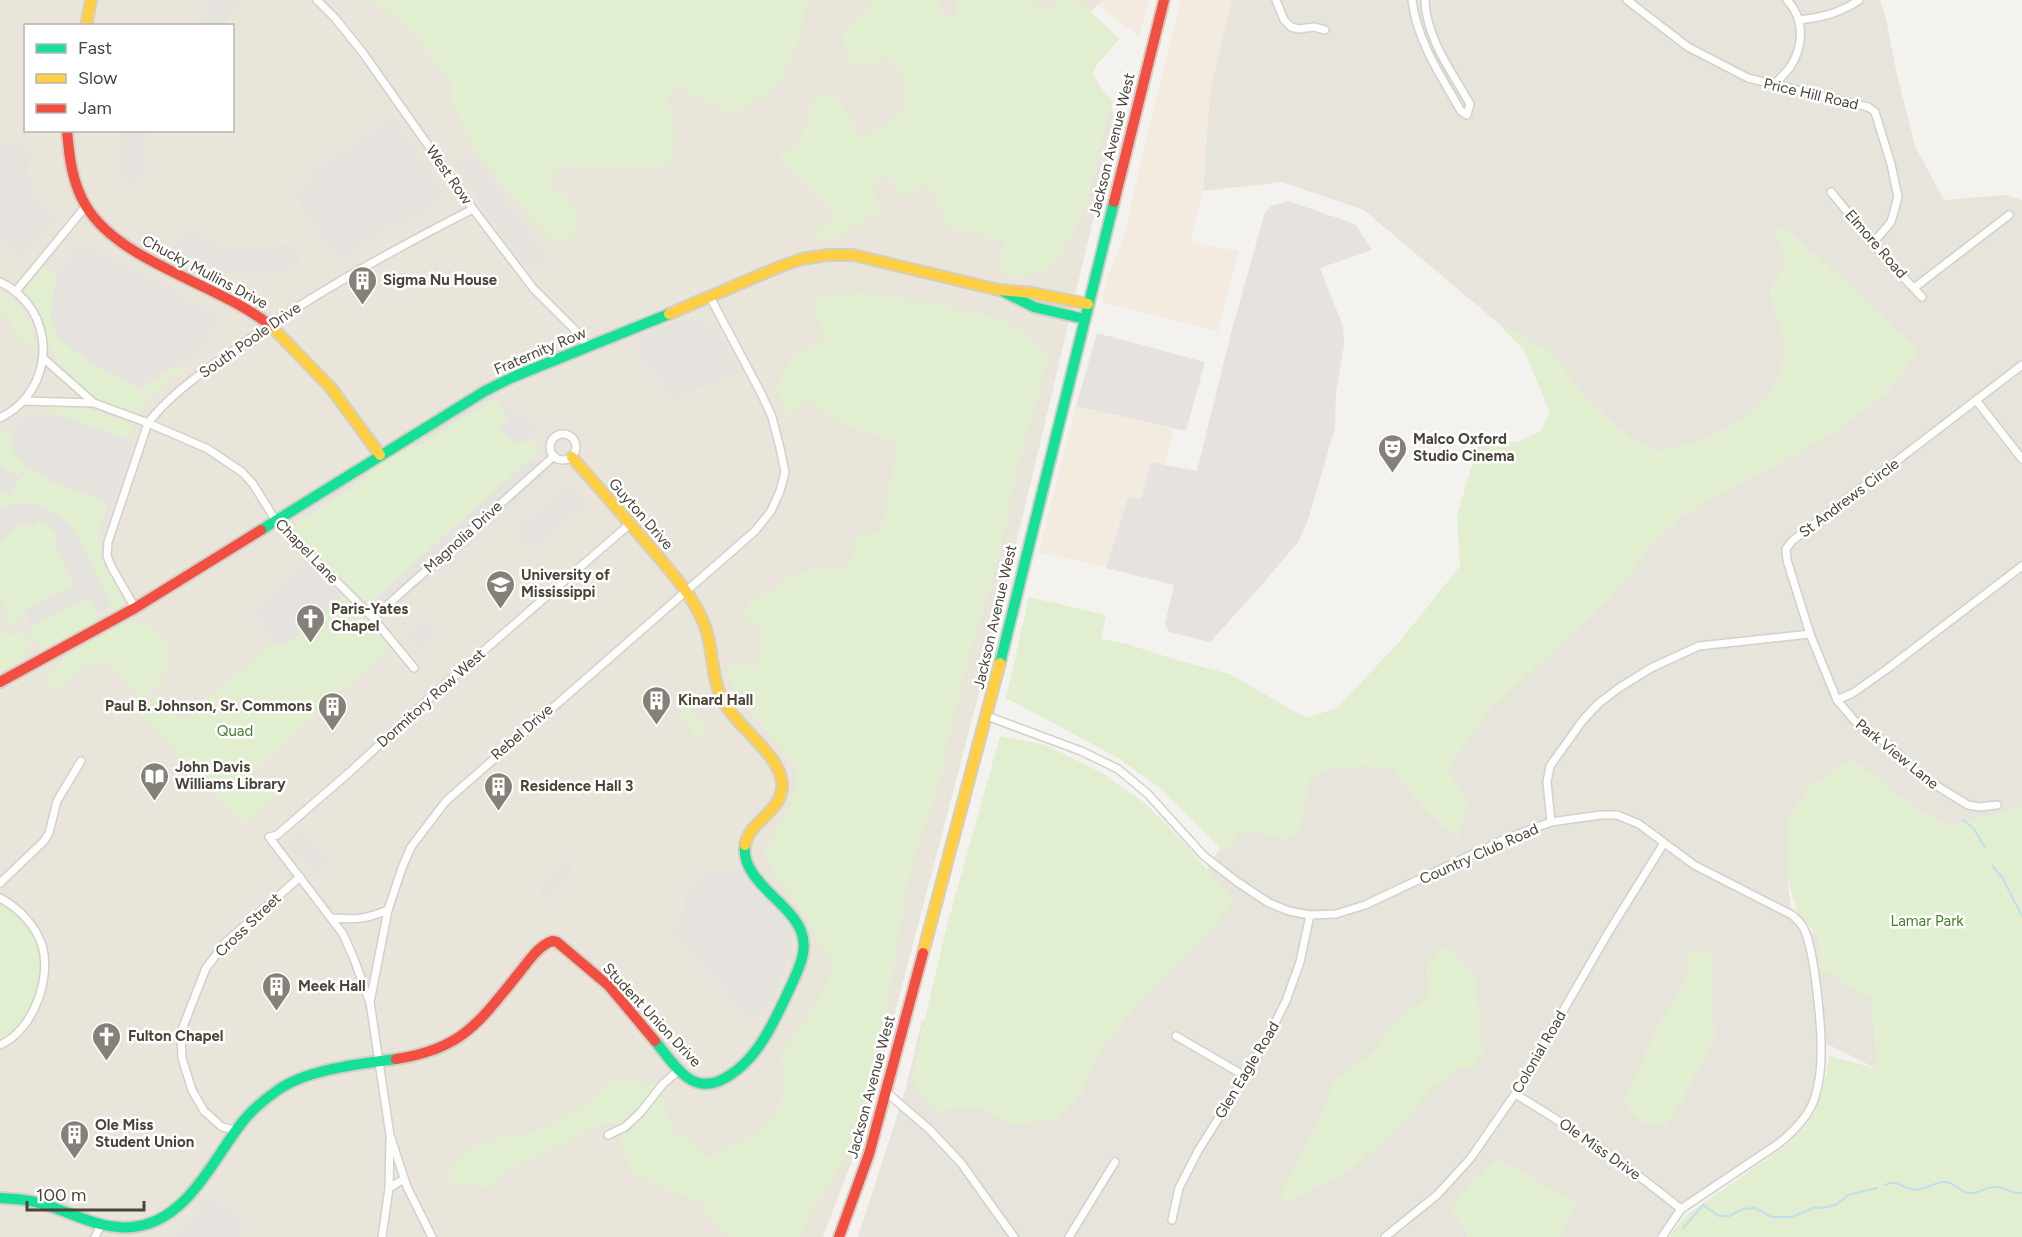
<svg xmlns="http://www.w3.org/2000/svg" width="2022" height="1237" viewBox="0 0 2022 1237" font-family="Figtree,sans-serif">
<style>
.residential{fill:#e7e4dc}
.commercial{fill:#f3ebdf}
.education{fill:#eae5da;fill-rule:evenodd}
.green{fill:#e1eecf}
.parking{fill:#e6e3df}
.lines{fill:none;stroke-linecap:round;stroke-linejoin:round}
.stream{stroke:#c0ddf1;stroke-width:2}
.street-casing{stroke:#d2d0cb;stroke-width:10}
.fast-casing{stroke:#d3cfc5;stroke-width:14}
.slow-casing{stroke:#d3cfc5;stroke-width:14}
.jam-casing{stroke:#d3cfc5;stroke-width:14}
.street{stroke:#fdfdfc;stroke-width:7}
.fast{stroke:#16e098;stroke-width:10}
.slow{stroke:#ffcf43;stroke-width:10}
.jam{stroke:#f24e42;stroke-width:10}
.labels{text-anchor:middle;stroke-width:5;stroke-linejoin:round;paint-order:stroke}
.street-label{font-size:15px;fill:#4b4439;stroke:#fff}
.poi-label{font-size:15px;font-weight:bold;fill:#4b4439;stroke:#fff;text-anchor:start}
.park-label{font-size:15px;fill:#4a7f2a;stroke:#fff}
</style>
<rect width="100%" height="100%" fill="#f4f2ee"/>
<path class="residential" d="M1232,0h648l6,19 11,56 18,71 29,54 61,-5 17,5v607l-74,20 -47,-29 -34,-28 -80,108 5,37 26,21 2,32 52,31 5,70 -56,-28 -2,39 -14,36 -12,16 -112,77 -19,28h-804l47,-146 17,-71 101,87 85,-84 129,-201 682,-471 -129,-119 -15,-3 12,35 -17,25 15,58 -3,22 -11,24 -20,21 -26,16 -30,14 -37,7 -22,-8 -45,-40 -42,-51 -50,-28 -135,-114 -82,-28 -79,9 7,-101z"/>
<g class="commercial">
<path d="M1102,0h47l-10,36 -42,-31z"/>
<path d="M1181,0h51l-22,90 -7,101 -13,51 49,9 -21,80 -116,-29 5,-25 16,-38 27,-115z"/>
<path d="M1076,406l98,23 -9,35 -14,-2 -10,38 -13,-3 -22,71 -67,-16z"/>
</g>
<path class="education" d="M0,0h1102l-43,45 34,29 17,29 6,20 -119,502 -132,501 -42,111h-823zM26,26h206v104h-206z"/>
<g class="green">
<path d="M373,0h437l-4,5c-7,39 -15,76 -52,97 -9,6 -19,11 -30,8 -13,-3 -36,-18 -50,-24l-8,15 8,18v34l-10,14 -104,-2 -11,17c14,12 34,26 28,47 -3,7 -11,13 -16,18l-14,-11 -66,-76 -30,-59v-19l-41,-52z"/>
<path d="M871,0h66l8,15 10,1 2,-16h73l18,10 10,-10h21l40,39 -23,27 -5,13 22,22 -16,54 -11,51 -24,47 -14,16 -33,10 -18,-13 9,-24 -57,-14 -19,-43 -26,13 -17,-24 -14,10 8,28 -32,18 -6,8 -26,2 -3,-7 23,-15 -19,-23 -41,-40 24,-15 7,-27 14,-22 18,9 21,38 28,-15 13,-9 3,-29 -5,-15 -16,-12 -28,11 -12,-23 -2,-11 25,-26z"/>
<path d="M1774,229l16,3 129,119 -34,44 -61,44 -136,73 -31,27 -51,63 -119,110 -39,57 20,35 -10,35 -34,-30 -32,-40 -29,-3 -38,4 -16,11 -9,51 -15,9 -22,-9 -24,1 -14,19 -63,-62 -42,-31 -114,-61 23,-101 77,18 -5,24 26,5 56,18 47,12 76,44 31,-10 63,-67 60,-75 -3,-51 22,-73h38l24,-11 9,-18 -26,-63 -25,-26 50,28 43,52 44,39 22,8 37,-7 30,-14 26,-16 20,-21 11,-24 3,-22 -15,-58 17,-25z"/>
<path d="M43,266l13,9 -6,43 36,42 54,29v6l8,-11 29,-17 8,3c-15,11 -46,30 -48,49l-43,-16 -37,-42 -8,-14 -7,-27 -18,-29z"/>
<path d="M0,290c22,14 32,31 35,57l-16,-7 -7,-16 -12,-11z"/>
<path d="M856,291l85,14 52,12 26,11 29,31 -29,102 -20,95 -37,125 -25,110 -29,88 -22,135 -31,127 -46,76 -9,20h-73l-28,-34 -67,-29 -17,-52 -21,4 -36,21 -54,25 -16,17 -40,-8 5,-18 18,-15 28,-9 43,-9 43,-25 25,-27 48,7 15,46 21,10 13,16c37,-17 73,-29 78,-76 1,-7 -4,-19 -5,-27l25,-33 17,-29 8,-17 1,-15 -34,-56 -22,-29 -11,-23 30,-56 4,-27 -64,-77 -7,-26 31,-2 3,-36 -19,-11 9,-19 23,-7 21,-19 53,-3 9,-34 24,-4 17,-88 -51,-17 -42,-26 -16,17 -13,-29 15,-30 34,-21 -14,-33 12,-8z"/>
<path d="M495,397l13,23 -7,7 14,17 11,-3 10,3 2,8 -167,150 -5,2 -77,-76 76,-50 -1,-3 48,-32 4,4z"/>
<path d="M51,406c30,-1 55,8 83,19l-5,15 -66,-24 -13,-2z"/>
<path d="M0,428l11,11v8l13,16 -2,3 2,2 -4,9 -20,-12z"/>
<path d="M27,468l22,12 59,22c-11,30 -14,42 2,72 4,8 13,16 13,25 1,10 -8,12 -16,11l4,-4 -32,-69 -73,-31 -6,3v-17l9,5z"/>
<path d="M37,519c9,4 18,9 22,19l-6,4 21,43 -46,23 -14,20 -7,-5 -3,-6 4,-4 -8,-17v-56l3,2c6,-14 18,-17 32,-18z"/>
<path d="M90,596l9,18 -2,7 -49,26 -5,2 -6,-3 -8,-17 4,-4z"/>
<path d="M343,596l47,52 -139,125 23,26 -30,25 -107,-113 22,-17 24,27 89,-78 15,2z"/>
<path d="M126,622c8,1 17,1 24,4 15,8 23,29 17,45 -4,11 -17,20 -26,28l-31,-37c-24,-1 -33,11 -50,26l-17,-5 26,-29z"/>
<path d="M0,628l11,8 12,-4 8,16 -4,1c-3,13 -16,17 -27,23v-23l2,-2z"/>
<path d="M688,706l21,23 -14,12 -4,-5 1,-5 -14,-16z"/>
<path d="M1000,736l46,9 56,28 43,30 45,46 45,53 -29,32 -65,65 -44,57 -16,38 -25,25 -49,6 -22,-17 -48,3 -26,-31 34,-147z"/>
<path d="M1850,760l17,10 34,28 47,29 74,-20v430h-353l16,-21 100,-70c8,-8 19,-17 25,-27 12,-18 16,-42 19,-63l48,13 -5,-70 -52,-31 -2,-32 -20,-23 -11,-35v-60l23,-31z"/>
<path d="M0,898l13,8 26,33 4,37 -12,42 -31,27z"/>
<path d="M1447,945l29,33 6,76 -9,13 -18,2 -24,21 -38,42 -43,38 -69,34 2,-18 34,-62 17,-43 37,-28 23,-28 34,-29 -2,-33z"/>
<path d="M1689,953h23l2,86 -46,87 -26,-3 -19,-20 35,-77 30,-51z"/>
<path d="M1497,1159l80,43 -17,35h-94l1,-3 -16,-25 19,-26z"/>
</g>
<g class="parking">
<path d="M214,0h26l-16,25h-31z"/>
<path d="M394,118l52,78 -43,29 -4,-6 -62,41 -44,-66 24,-16 -4,-6z"/>
<path d="M121,131h25l-3,24 3,22 -21,6 -4,-12z"/>
<path d="M0,144l31,5 -3,20 2,13 5,14 10,15 10,9 -35,38 -20,-22z"/>
<path d="M472,154l18,25 57,79 -19,10 -43,-59 -29,-45z"/>
<path d="M1288,201l67,23 17,26 -52,18 23,58 1,19 -8,48 -1,35 -27,92 -10,22 -37,44 -51,56 -41,-10 -4,-8 9,-39 -68,-17 22,-71 13,2 10,-37 46,9 34,-138 34,-121 6,-6z"/>
<path d="M187,230l31,15 24,5h22l28,-9 9,23 -18,6 -30,4 -26,-2 -16,-4 -13,-4 -26,-16z"/>
<path d="M82,243l138,74 -25,39 -50,25 -5,8 -54,-29 -29,-24 -7,-18 7,-44z"/>
<path d="M686,320l7,4 12,-2 15,12 17,38 -61,26 -35,-39 -4,-15 -1,-8z"/>
<path d="M1097,333l108,29 -19,69 -110,-25z"/>
<path d="M492,392l3,5 -79,50 -4,-4z"/>
<path d="M511,408l6,5 6,-4 14,21 -11,11 -11,3 -15,-17 8,-7 -4,-7z"/>
<path d="M50,414l13,2 73,27 -33,91 -5,-2 10,-30 -59,-22 -22,-12 -16,-21v-8l7,-10 1,-11 13,-3z"/>
<path d="M532,457l17,19 -159,137 -15,-14z"/>
<path d="M0,465l20,12 -11,18 -9,-5z"/>
<path d="M363,472l3,5 -62,41 -3,-5z"/>
<path d="M567,485l7,7 6,2 7,8 -54,48 -18,-19z"/>
<path d="M30,503l17,5 13,8 11,9 41,81 -13,8 -9,-17 -59,28 -7,-12 4,-4 46,-24 -21,-43 6,-4 -1,-3 -11,-11 -10,-4 -2,4h-12l-9,4 -9,9 -2,5 -3,-2v-31l12,-5z"/>
<path d="M306,561l37,35 -56,49 -15,-2 -5,-15 -8,-10 -6,-2 1,-7z"/>
<path d="M423,620l13,14 -19,16 -12,-15z"/>
<path d="M301,831l30,31 -15,13 -29,-31z"/>
<path d="M568,861l5,7 -5,5 3,4 -24,22 -9,-10z"/>
<path d="M739,868l46,53 6,15v17l-14,36 -10,20 -14,13 -82,-94 12,-11 3,-7 -3,-13 25,-24 23,1z"/>
<path d="M210,1196l35,28 -9,13h-61z"/>
</g>
<g class="lines">
<g class="stream">
<path d="M1963,820l11,9 11,19"/>
<path d="M1992,866l10,11 20,39"/>
<path d="M1885,1185c14,-6 14,2 26,4 10,3 22,-6 32,-7 11,-1 15,9 25,11 9,2 17,-6 27,-6 10,0 17,7 27,6"/>
<path d="M1683,1228l20,-23 16,11h10l14,-7 12,-1 17,9h20l21,-9 15,-1 8,-2 12,-10 29,-7"/>
</g>
<defs>
<g id="street">
<path d="M317,0l18,18 28,35 110,156 60,79 48,48 6,10"/>
<path d="M1276,0l8,20 7,7 8,2 15,-2 11,3"/>
<path d="M1412,0c5,41 29,76 49,111l6,4 3,-11c-18,-32 -44,-66 -45,-104"/>
<path d="M1627,0l61,47 60,31 120,29 7,5 16,52 7,33 -7,25 -18,21"/>
<path d="M1799,20c22,-2 42,-7 60,-20"/>
<path d="M1774,85c5,-6 12,-12 16,-18 14,-21 15,-48 -3,-67"/>
<path d="M1831,192l54,66 37,39"/>
<path d="M0,282c58,27 57,108 0,136"/>
<path d="M1914,288l95,-73"/>
<path d="M16,291l70,-85"/>
<path d="M2022,365l-230,176 -6,8 1,11 23,74 27,66 16,-7 34,-24 135,-103"/>
<path d="M1976,400l46,59"/>
<path d="M24,401l70,2 -51,-45"/>
<path d="M94,403l54,20 60,26 34,23 11,12 23,37 97,97 41,50"/>
<circle cx="563" cy="447" r="13"/>
<path d="M135,608l-23,-40 -5,-12 1,-14 40,-119c20,-26 49,-47 76,-66 78,-57 163,-104 249,-148"/>
<path d="M373,618l181,-162"/>
<path d="M1837,700l17,20 10,9 26,16 29,30 49,30 11,2 18,-2"/>
<path d="M987,716l94,35 37,18 30,25 56,62 32,25 33,22 20,8 21,4 26,-1 29,-9 140,-66 46,-17 50,-7h16l22,9 55,41 98,50c5,4 9,8 12,14 11,23 18,100 17,127 0,14 -2,28 -6,41 -6,20 -22,35 -37,47l-97,65 -19,28"/>
<path d="M1551,822l-4,-40 3,-16 33,-46 16,-17 20,-15 32,-20 48,-22 111,-12"/>
<path d="M0,883l44,-42 5,-8 8,-32 24,-40"/>
<path d="M0,898c19,10 35,27 42,47 10,33 -9,86 -42,100"/>
<path d="M332,918c24,2 34,1 56,-8"/>
<path d="M369,1000l-15,-41 -11,-25 -74,-97 8,-2 74,-64 84,-78 196,-170"/>
<path d="M1176,1036l69,40"/>
<path d="M885,1091l44,38 32,34 53,74"/>
<path d="M1515,1094c59,35 113,72 166,115"/>
<path d="M235,1130l-13,-3 -18,-16 -12,-21 -10,-32 -1,-26 25,-64 20,-26 74,-65"/>
<path d="M608,1135l17,-8 15,-14 23,-29 16,-14"/>
<path d="M389,1188l15,-9"/>
<path d="M1172,1220l7,-32 19,-37 65,-104 23,-46 14,-39 10,-47"/>
<path d="M95,1237l5,-10"/>
<path d="M382,1237l7,-49 1,-48"/>
<path d="M432,1237l-25,-50 -17,-52 -20,-133 18,-92 14,-42 9,-21 35,-46 309,-270 16,-20 9,-20 5,-19 -5,-24 -8,-31 -11,-24 -51,-96"/>
<path d="M1069,1237l46,-75"/>
<path d="M1385,1237l52,-42 33,-36 45,-65 93,-161 56,-90"/>
</g>
<g id="fast">
<path d="M1004,292l30,15 51,12"/>
<path d="M261,530l224,-139 28,-14 156,-63"/>
<path d="M1000,663l114,-461"/>
<path d="M655,1041c16,19 34,53 64,40 37,-16 55,-59 71,-93 8,-18 19,-37 11,-57 -11,-29 -61,-51 -56,-86"/>
<path d="M0,1198c17,1 33,2 49,8 27,9 54,24 83,21 56,-5 81,-69 112,-107 10,-12 21,-21 34,-30 30,-21 82,-26 118,-31"/>
</g>
<g id="slow">
<path d="M86,26l5,-26"/>
<path d="M669,314l110,-47 23,-8 25,-4h26l146,35 34,3 55,11"/>
<path d="M271,326l60,62 49,67"/>
<path d="M572,457c28,32 56,64 84,97 16,19 34,39 45,63 14,27 8,61 24,87 14,25 61,55 57,85 -3,24 -33,33 -37,56"/>
<path d="M923,953l77,-290"/>
</g>
<g id="jam">
<path d="M67,130c2,26 5,53 19,76 34,57 132,77 185,120"/>
<path d="M1114,202l50,-202"/>
<path d="M0,682l135,-74 126,-78"/>
<path d="M396,1059c67,-10 83,-37 123,-86 9,-11 19,-27 33,-32l5,1 52,44 46,55"/>
<path d="M839,1237l30,-83 54,-201"/>
</g>
</defs>
<use href="#street" class="street-casing"/>
<use href="#fast" class="fast-casing"/>
<use href="#slow" class="slow-casing"/>
<use href="#jam" class="jam-casing"/>
<use href="#street" class="street"/>
<use href="#fast" class="fast"/>
<use href="#slow" class="slow"/>
<use href="#jam" class="jam"/>
</g>
<defs>
<symbol id="building-pin" viewBox="-11 -11 22 30"><path d="M0 17L-7.5 6A9.5 9.5 0 1 1 7.5 6Z" fill="#868178" stroke="#fff"/><path d="M-4-6H4V6H1V3H-1V6H-4ZM-2.5-4.3h1.7v1.8h-1.7ZM.8-4.3h1.7v1.8H.8ZM-2.5-1h1.7V.8h-1.7ZM.8-1h1.7V.8H.8Z" fill="#fff"/></symbol>
<symbol id="theatre-pin" viewBox="-11 -11 22 30"><path d="M0 17L-7.5 6A9.5 9.5 0 1 1 7.5 6Z" fill="#868178" stroke="#fff"/><path d="M-5-5.5Q0-4 5-5.5V0Q5 5 0 6Q-5 5-5 0ZM-3.3-2.5H-1v1.5H-3.3ZM1-2.5H3.3v1.5H1ZM-2.8 1Q0 5.5 2.8 1Z" fill="#fff"/></symbol>
<symbol id="university-pin" viewBox="-11 -11 22 30"><path d="M0 17L-7.5 6A9.5 9.5 0 1 1 7.5 6Z" fill="#868178" stroke="#fff"/><path d="M0-5L7-2L0 1L-7-2ZM-4 1L0 2.5L4 1V4Q0 6-4 4Z" fill="#fff"/></symbol>
<symbol id="church-pin" viewBox="-11 -11 22 30"><path d="M0 17L-7.5 6A9.5 9.5 0 1 1 7.5 6Z" fill="#868178" stroke="#fff"/><path d="M-1.2-6h2.4v3.5h3.3v2.4h-3.3V6h-2.4V-.1h-3.3v-2.4h3.3Z" fill="#fff"/></symbol>
<symbol id="library-pin" viewBox="-11 -11 22 30"><path d="M0 17L-7.5 6A9.5 9.5 0 1 1 7.5 6Z" fill="#868178" stroke="#fff"/><path d="M-6-4Q-3-5.5-.7-3.5V5Q-3 3-6 4ZM6-4Q3-5.5 .7-3.5V5Q3 3 6 4Z" fill="#fff"/></symbol>
</defs>
<g fill-rule="evenodd">
<use href="#building-pin" x="346" y="264" width="33" height="45"/>
<use href="#theatre-pin" x="1376" y="432" width="33" height="45"/>
<use href="#university-pin" x="484" y="568" width="33" height="45"/>
<use href="#church-pin" x="294" y="602" width="33" height="45"/>
<use href="#building-pin" x="640" y="684" width="33" height="45"/>
<use href="#building-pin" x="316" y="690" width="33" height="45"/>
<use href="#library-pin" x="138" y="760" width="33" height="45"/>
<use href="#building-pin" x="482" y="770" width="33" height="45"/>
<use href="#building-pin" x="260" y="970" width="33" height="45"/>
<use href="#church-pin" x="90" y="1020" width="33" height="45"/>
<use href="#building-pin" x="58" y="1118" width="33" height="45"/>
</g>
<g class="labels">
<g class="street-label">
<text transform="translate(1811 94) rotate(13)" y="5">Price Hill Road</text>
<text transform="translate(1112 145) rotate(-76)" y="5">Jackson Avenue West</text>
<text transform="translate(449 175) rotate(55)" y="5">West Row</text>
<text transform="translate(1876 244) rotate(49)" y="5">Elmore Road</text>
<text transform="translate(205 272) rotate(28)" y="5">Chucky Mullins Drive</text>
<text transform="translate(250 340) rotate(-35)" y="5">South Poole Drive</text>
<text transform="translate(540 351) rotate(-23)" y="5">Fraternity Row</text>
<text transform="translate(1849 498) rotate(-37)" y="5">St Andrews Circle</text>
<text transform="translate(641 514) rotate(49)" y="5">Guyton Drive</text>
<text transform="translate(463 537) rotate(-42)" y="5">Magnolia Drive</text>
<text transform="translate(307 551) rotate(46)" y="5">Chapel Lane</text>
<text transform="translate(995 617) rotate(-77)" y="5">Jackson Avenue West</text>
<text transform="translate(431 698) rotate(-42)" y="5">Dormitory Row West</text>
<text transform="translate(522 732) rotate(-41)" y="5">Rebel Drive</text>
<text transform="translate(1897 754) rotate(39)" y="5">Park View Lane</text>
<text transform="translate(1479 854) rotate(-24)" y="5">Country Club Road</text>
<text transform="translate(248 925) rotate(-44)" y="5">Cross Street</text>
<text transform="translate(652 1015) rotate(47)" y="5">Student Union Drive</text>
<text transform="translate(1539 1052) rotate(-60)" y="5">Colonial Road</text>
<text transform="translate(1247 1070) rotate(-59)" y="5">Glen Eagle Road</text>
<text transform="translate(871 1087) rotate(-75)" y="5">Jackson Avenue West</text>
<text transform="translate(1600 1149) rotate(35)" y="5">Ole Miss Drive</text>
</g>
<g class="poi-label">
<text x="383" y="285">Sigma Nu House</text>
<text x="1413" y="444">Malco Oxford<tspan x="1413" dy="17">Studio Cinema</tspan></text>
<text x="521" y="580">University of<tspan x="521" dy="17">Mississippi</tspan></text>
<text x="331" y="614">Paris-Yates<tspan x="331" dy="17">Chapel</tspan></text>
<text x="678" y="705">Kinard Hall</text>
<text x="312" y="711" text-anchor="end">Paul B. Johnson, Sr. Commons</text>
<text x="175" y="772">John Davis<tspan x="175" dy="17">Williams Library</tspan></text>
<text x="520" y="791">Residence Hall 3</text>
<text x="298" y="991">Meek Hall</text>
<text x="128" y="1041">Fulton Chapel</text>
<text x="95" y="1130">Ole Miss<tspan x="95" dy="17">Student Union</tspan></text>
</g>
<g class="park-label">
<text x="235" y="736">Quad</text>
<text x="1927" y="926">Lamar Park</text>
</g>
</g>
<rect x="24" y="24" width="210" height="108" fill="#ffffff" stroke="#b7b4b0" stroke-width="1.5"/>
<rect x="36" y="44" width="30" height="9" fill="#16e098" stroke="#b7b4b0" stroke-width="1.5"/>
<text x="78" y="54" font-size="18" fill="#4b4439">Fast</text>
<rect x="36" y="74" width="30" height="9" fill="#ffcf43" stroke="#b7b4b0" stroke-width="1.5"/>
<text x="78" y="84" font-size="18" fill="#4b4439">Slow</text>
<rect x="36" y="104" width="30" height="9" fill="#f24e42" stroke="#b7b4b0" stroke-width="1.5"/>
<text x="78" y="114" font-size="18" fill="#4b4439">Jam</text>
<path d="M27 1201v9h117v-9" fill="none" stroke="#4b4439" stroke-width="3"/>
<text x="36" y="1201" font-size="18" fill="#4b4439" stroke="#ffffff" stroke-width="4.5" paint-order="stroke">100 m</text>
</svg>
